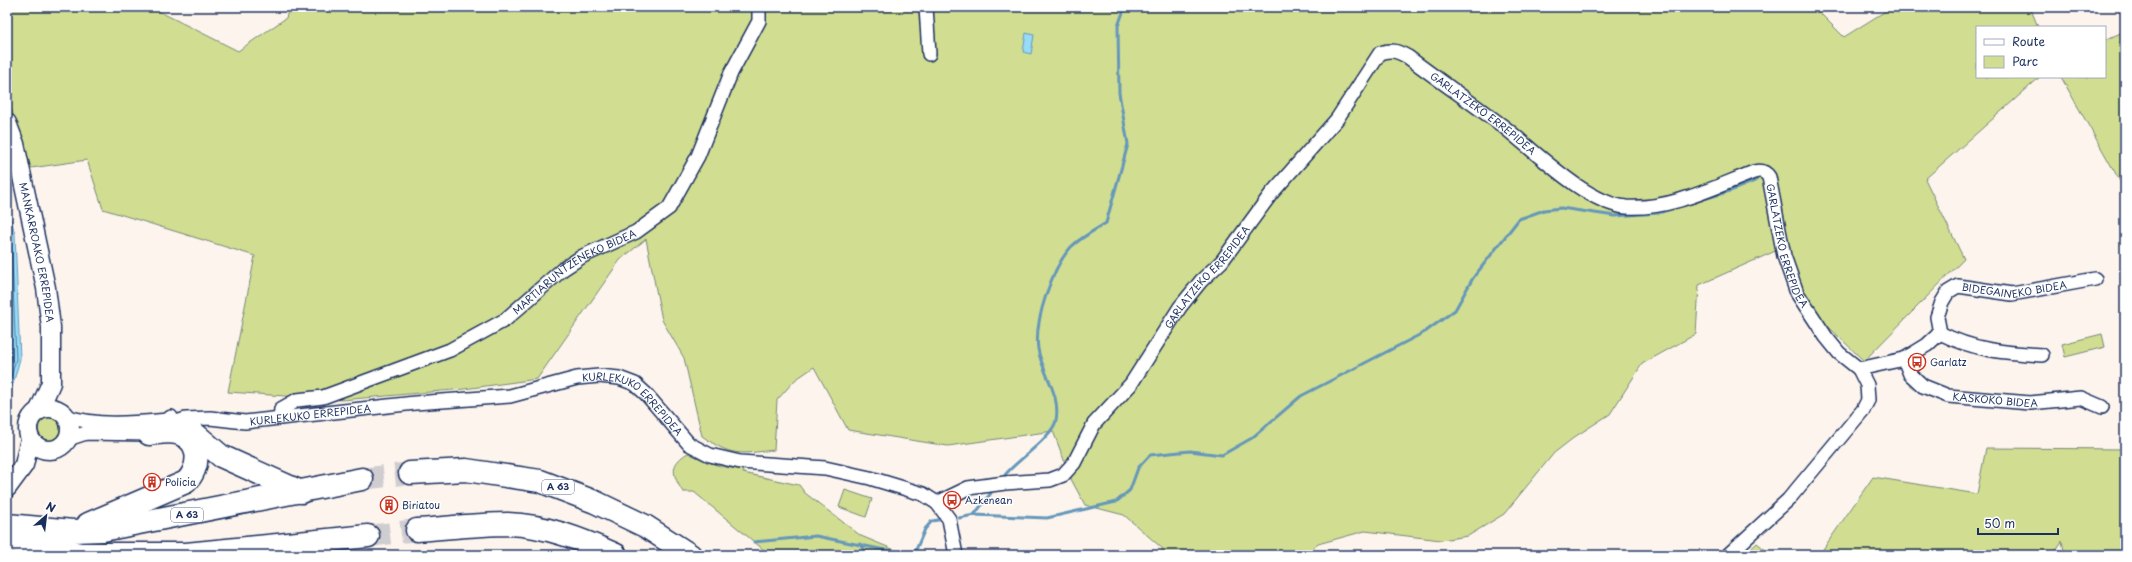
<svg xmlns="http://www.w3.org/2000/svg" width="2132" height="562" viewBox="0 0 2132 562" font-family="'Playpen Sans',sans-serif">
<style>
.green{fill:#d1de91;stroke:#768678}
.water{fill:#96dcf8;stroke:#6597ba}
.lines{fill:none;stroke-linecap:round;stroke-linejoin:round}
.shore{stroke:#4c749c;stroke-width:1}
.stream{stroke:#6597ba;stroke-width:3}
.highway-tunnel{stroke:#d0cdd0;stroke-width:22;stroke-dasharray:22 11;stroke-linecap:butt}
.street-casing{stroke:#1b2f5e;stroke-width:16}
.secondary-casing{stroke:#1b2f5e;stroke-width:21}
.highway-casing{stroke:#1b2f5e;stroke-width:25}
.street{stroke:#fff;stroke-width:13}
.secondary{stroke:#fff;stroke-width:18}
.highway{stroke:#fff;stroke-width:22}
.labels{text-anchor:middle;stroke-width:3;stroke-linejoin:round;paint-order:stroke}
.shield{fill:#fff;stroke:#5f6d8e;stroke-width:1}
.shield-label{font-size:9px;font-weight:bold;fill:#1b2f5e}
.street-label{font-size:10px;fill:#1b2f5e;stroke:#fff}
.poi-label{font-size:10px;fill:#1b2f5e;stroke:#fff;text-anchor:start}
</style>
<rect width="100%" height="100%" fill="#fdf5ed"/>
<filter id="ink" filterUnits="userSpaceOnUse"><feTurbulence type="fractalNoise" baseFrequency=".025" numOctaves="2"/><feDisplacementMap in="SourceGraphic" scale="8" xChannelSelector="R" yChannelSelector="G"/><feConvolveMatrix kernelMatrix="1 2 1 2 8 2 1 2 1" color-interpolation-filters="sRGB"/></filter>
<g filter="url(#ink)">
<g class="green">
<path d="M7,7h143l88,44 48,-33 3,-11h1525l30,30 48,-30h138l8,20h-61v50h63l-115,102 39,80 -100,102 -54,-52 -30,-60 -81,36 -3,49 -54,30 -32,50 -34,22 -22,17 -50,61 -36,22 -27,4 -76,-9 -47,13 -11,11h-148l4,-6 -39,-34 -39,-10 -13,-24 -19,-50 -105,15 -100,-16 -34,-63 -19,13 -18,20 -3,50c-35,4 -42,7 -72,-14l-18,-78 -22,-38 -16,-81 -26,21 -83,119 -73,10 -122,11 -114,-8 27,-136 -152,-47 -16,-49 -56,8 -24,-72z"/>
<path d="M2125,31v159l-64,-113h44v-37z"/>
<path d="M2102,334l3,13 -40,10 -3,-13z"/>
<circle cx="50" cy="429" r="12"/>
<path d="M1986,448l139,1v106h-60l-3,-14 -9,14h-234l54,-78 104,17z"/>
<path d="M688,453c16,8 35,16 54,16l1,4 56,12 6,8 56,43 46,19h-137l-76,-63h-11c-11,-17 -14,-28 5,-39z"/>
<path d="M845,490l27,9 -6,18 -27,-10z"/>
<path d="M1757,543l15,12h-28z"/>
</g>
<g class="water">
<path d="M1026,33l8,2 -3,19 -8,-2z"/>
<path d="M7,205l8,29 5,125 -13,46z"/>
</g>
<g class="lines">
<g class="shore">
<path d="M7,220l4,15 5,124 -9,32"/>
<path d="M7,260l4,98 -4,15"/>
</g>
<g class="stream">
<path d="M1005,475c11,-14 49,-39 51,-55 5,-26 -14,-47 -18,-71 -4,-28 14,-81 33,-102 9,-9 24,-17 35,-24l22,-79 -9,-51 -1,-67 7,-19"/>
<path d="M974,515l73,3 69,-16 14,-12 8,-22 12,-13 40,-4 32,4 30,-17 49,-42 124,-64 30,-22 18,-32 46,-59 25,-9 17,-2 54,8 43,-3 72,-22 27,-11"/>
<path d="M959,518l15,-3 17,-22"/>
<path d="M754,542l62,-6 79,16h20l10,-23 7,-8 6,-1"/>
<path d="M860,544l8,11"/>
<path d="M7,552l6,3"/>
</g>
<g class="highway-tunnel">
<path d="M362,479l48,-6"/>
<path d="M368,536l49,-6"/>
</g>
<defs>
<g id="street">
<path d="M926,7l3,47"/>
<path d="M1940,333c33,17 65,20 102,22"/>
<path id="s1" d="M1904,359l6,15 13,12 25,10 82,7 51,-5 21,9"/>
<path id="s2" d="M1859,369l45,-10 23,-14 13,-12 -3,-16 5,-15 6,-10 10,-6 54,8 83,-15"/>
<path d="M65,416c33,11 69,7 102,4l4,-3"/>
<path id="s3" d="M280,418l1,-9 16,-9 26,-3 127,-47 55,-30 58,-51 20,-13 53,-24 33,-24 29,-52 33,-83 28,-52v-14"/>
<path id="s4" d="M68,439l18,-6 63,1 17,-9 20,-6 24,-1 35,4 170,-19 95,-7 67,-18 22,-2 20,2 16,6 11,10 43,50 21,11 30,7 85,6 45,10 53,16 14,9 12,16 7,36"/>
<path id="s5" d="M937,503l31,-15 37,-5 45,-3 13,-5 11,-12 20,-39 37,-40 49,-77 21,-26 21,-20 49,-67 66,-75 43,-66c12,-4 17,-2 28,4 32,24 64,46 96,70 32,25 82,76 122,80 44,3 89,-20 128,-35 7,-2 11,-1 15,5l15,79 13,37 29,44 13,16 20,16 8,16 1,15 -5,10 -75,90 -60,55"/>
</g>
<g id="secondary">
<path id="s6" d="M7,123l8,21 31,144 5,39v56l-12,27"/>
<circle cx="49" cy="429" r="21"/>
<path d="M7,488l17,-23 6,-26"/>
</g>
<g id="highway">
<path d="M188,428l33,28 80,36"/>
<path d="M410,473l56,-3 74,11 55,21 50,24 45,29"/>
<path d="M88,524l98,-42c14,-14 16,-40 -6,-48 -10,-4 -21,-1 -31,0"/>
<path d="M7,525l66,6 30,-1 259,-51"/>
<path d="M417,530c30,-2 61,-6 91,-6 37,1 75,16 108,31"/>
<path d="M7,540l74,14h105l182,-18"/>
</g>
</defs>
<use href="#street" class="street-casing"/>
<use href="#secondary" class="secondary-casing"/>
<use href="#highway" class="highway-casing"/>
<use href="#street" class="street"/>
<use href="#secondary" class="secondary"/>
<use href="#highway" class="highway"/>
</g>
</g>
<defs>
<symbol id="bus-ring" viewBox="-11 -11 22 22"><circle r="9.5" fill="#fff" stroke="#c8321e" stroke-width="1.5"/><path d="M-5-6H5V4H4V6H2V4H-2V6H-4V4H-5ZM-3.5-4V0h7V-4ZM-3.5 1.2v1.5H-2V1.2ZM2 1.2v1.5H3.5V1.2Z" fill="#c8321e"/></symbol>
<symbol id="building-ring" viewBox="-11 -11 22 22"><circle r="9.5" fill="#fff" stroke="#c8321e" stroke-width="1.5"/><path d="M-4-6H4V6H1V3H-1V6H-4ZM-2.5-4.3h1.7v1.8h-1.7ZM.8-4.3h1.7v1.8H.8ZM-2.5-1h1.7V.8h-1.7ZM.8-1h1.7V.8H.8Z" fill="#c8321e"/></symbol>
</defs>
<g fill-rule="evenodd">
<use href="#bus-ring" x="1907" y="352" width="20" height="20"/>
<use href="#building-ring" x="142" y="472" width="20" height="20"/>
<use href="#bus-ring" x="942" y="490" width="20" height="20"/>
<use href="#building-ring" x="379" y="495" width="20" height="20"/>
</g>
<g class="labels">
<g class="shield">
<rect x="542" y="480" width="32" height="14" rx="3"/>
<rect x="171" y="508" width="32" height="14" rx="3"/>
</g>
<g class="shield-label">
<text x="558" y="490">A 63</text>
<text x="187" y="518">A 63</text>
</g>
<g class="street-label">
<text dy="4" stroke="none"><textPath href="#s5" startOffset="784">GARLATZEKO ERREPIDEA</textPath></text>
<text dy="4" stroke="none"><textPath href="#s5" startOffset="1179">GARLATZEKO ERREPIDEA</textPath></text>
<text dy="4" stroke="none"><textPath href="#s6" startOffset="133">MANKARROAKO ERREPIDEA</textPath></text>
<text dy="4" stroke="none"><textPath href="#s3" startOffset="337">MARTIARUNTZENEKO BIDEA</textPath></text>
<text dy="4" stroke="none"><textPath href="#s5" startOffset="377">GARLATZEKO ERREPIDEA</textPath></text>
<text dy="4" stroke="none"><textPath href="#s2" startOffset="203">BIDEGAINEKO BIDEA</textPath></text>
<text dy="4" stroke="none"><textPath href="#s1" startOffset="108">KASKOKO BIDEA</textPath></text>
<text dy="4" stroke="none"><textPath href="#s4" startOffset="583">KURLEKUKO ERREPIDEA</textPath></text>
<text dy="4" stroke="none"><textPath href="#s4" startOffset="247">KURLEKUKO ERREPIDEA</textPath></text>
</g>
<g class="poi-label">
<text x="1930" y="366">Garlatz</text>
<text x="165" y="486">Policia</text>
<text x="965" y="504">Azkenean</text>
<text x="402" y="509">Biriatou</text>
</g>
</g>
<rect width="2132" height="562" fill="none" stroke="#fff" stroke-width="24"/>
<rect x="12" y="12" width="2108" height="538" fill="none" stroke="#1b2f5e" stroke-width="1.5" filter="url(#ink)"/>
<rect x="1976" y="26" width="130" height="52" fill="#ffffff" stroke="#a4acbf"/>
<rect x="1984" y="39" width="20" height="6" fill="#ffffff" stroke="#a4acbf"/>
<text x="2012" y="46" font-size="12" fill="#1b2f5e">Route</text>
<rect x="1984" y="56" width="20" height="12" fill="#d1de91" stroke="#a4acbf"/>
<text x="2012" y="66" font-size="12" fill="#1b2f5e">Parc</text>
<g transform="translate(46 516) rotate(28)" stroke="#ffffff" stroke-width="3" paint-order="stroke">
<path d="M0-3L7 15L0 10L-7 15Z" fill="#1b2f5e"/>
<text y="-6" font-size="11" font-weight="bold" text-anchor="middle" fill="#1b2f5e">N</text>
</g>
<path d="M1978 528v6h80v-6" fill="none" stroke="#1b2f5e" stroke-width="2"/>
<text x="1984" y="528" font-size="12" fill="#1b2f5e" stroke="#ffffff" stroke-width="3" paint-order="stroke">50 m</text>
</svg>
